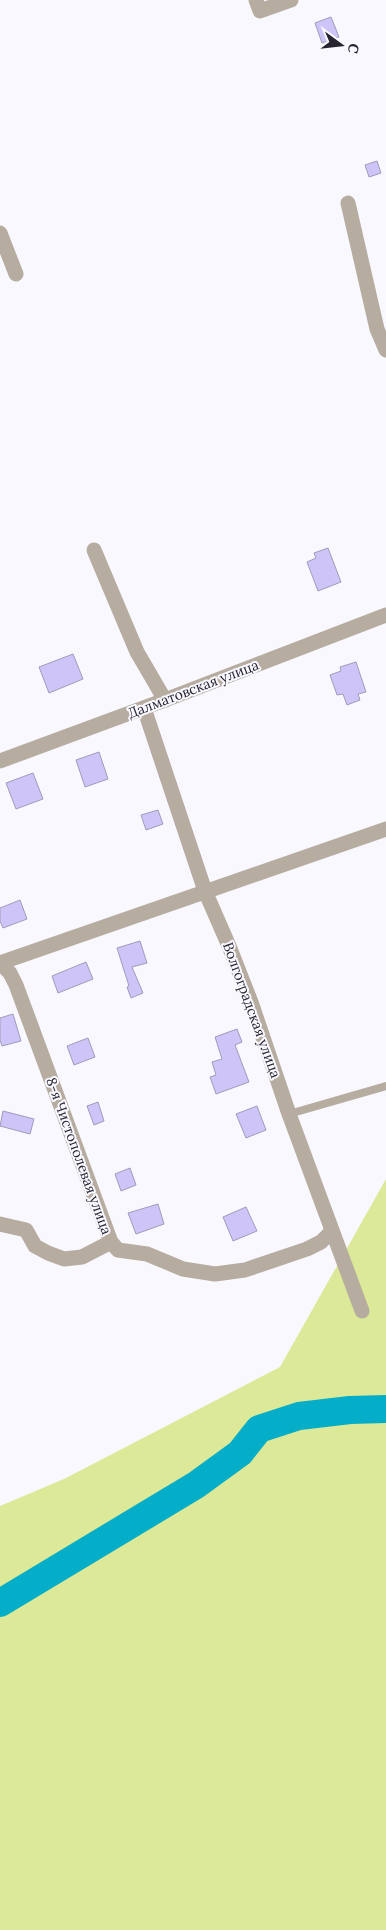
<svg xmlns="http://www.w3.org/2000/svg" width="386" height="1930" viewBox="0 0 386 1930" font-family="Lora,serif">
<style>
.green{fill:#dbe998}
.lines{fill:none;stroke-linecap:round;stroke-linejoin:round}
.river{stroke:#05aec8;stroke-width:28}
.building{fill:#cec4f8;stroke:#a19bba}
.lane{stroke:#b6aca0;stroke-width:8}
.street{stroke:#b6aca0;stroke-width:15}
.labels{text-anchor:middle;stroke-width:4;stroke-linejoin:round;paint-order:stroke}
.street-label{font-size:14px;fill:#272430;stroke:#f9f8fe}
</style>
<rect width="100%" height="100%" fill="#f9f8fe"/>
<path class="green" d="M386,1179v751h-386v-424l64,-27 216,-112z"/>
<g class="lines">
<path class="river" d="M0,1603l196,-118 44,-32 19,-24 40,-13 51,-6 36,-1"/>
</g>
<g class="building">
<path d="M331,17l8,20 -17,6 -7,-20z"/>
<path d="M377,161l4,12 -12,4 -4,-12z"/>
<path d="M328,548l13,34 -23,9 -11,-29 9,-4 -2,-5z"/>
<path d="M73,654l10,25 -34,14 -10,-26z"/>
<path d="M356,662l10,30 -8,2 2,6 -13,5 -4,-11 -6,1 -7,-20 11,-4 -1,-4z"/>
<path d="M99,752l9,27 -23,8 -9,-27z"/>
<path d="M33,773l10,26 -27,10 -10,-26z"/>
<path d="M158,810l5,14 -17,6 -5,-15z"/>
<path d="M20,900l7,19 -24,9 -3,-7v-13z"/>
<path d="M140,941l7,22 -15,4 11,26 -12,5 -4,-11 2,-1 -12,-38z"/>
<path d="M86,962l7,17 -35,14 -6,-17z"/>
<path d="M13,1014l8,27 -19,5 -2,-6v-22z"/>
<path d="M237,1029l5,13 -7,3 14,37 -33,12 -6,-17 6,-2 -4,-13 10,-3 -7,-22z"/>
<path d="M88,1038l7,19 -21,8 -7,-19z"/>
<path d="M98,1102l6,19 -10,4 -7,-19z"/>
<path d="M257,1106l9,24 -20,8 -10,-24z"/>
<path d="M3,1111l31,8 -4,15 -30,-8z"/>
<path d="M130,1168l6,17 -15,6 -6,-17z"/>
<path d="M158,1204l6,20 -28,10 -8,-21z"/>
<path d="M246,1207l11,24 -24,10 -10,-24z"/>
</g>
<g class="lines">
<path class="lane" d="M289,1114l97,-28"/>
<g class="street">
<path d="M256,0l4,11 31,-11"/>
<path d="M348,203l29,126 9,21"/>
<path d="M0,233l16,41"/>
<path d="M94,550l43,102 28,48"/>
<path d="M144,708l61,183 24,55 22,56 38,112 73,197"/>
<path d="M0,761l165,-61 221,-85"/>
<path d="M0,1224l26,6 9,16 13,7 16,6 18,-2 29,-15"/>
<path d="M332,1231l-11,11 -14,7 -62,21 -30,4 -32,-5 -36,-15 -29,-4 -7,-8 -95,-257 -6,-12 -10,-10 386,-134"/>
</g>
</g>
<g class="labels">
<g class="street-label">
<text transform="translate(193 689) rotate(-21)" y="5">Далматовская улица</text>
<text transform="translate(252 1010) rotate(70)" y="5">Волгоградская улица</text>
<text transform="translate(79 1156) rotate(70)" y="5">8-я Чистополевая улица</text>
</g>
</g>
<g transform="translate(341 45) rotate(105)" stroke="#f9f8fe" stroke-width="4" paint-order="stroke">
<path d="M0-4L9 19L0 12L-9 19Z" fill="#272430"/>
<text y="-8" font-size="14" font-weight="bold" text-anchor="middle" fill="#272430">С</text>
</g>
</svg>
